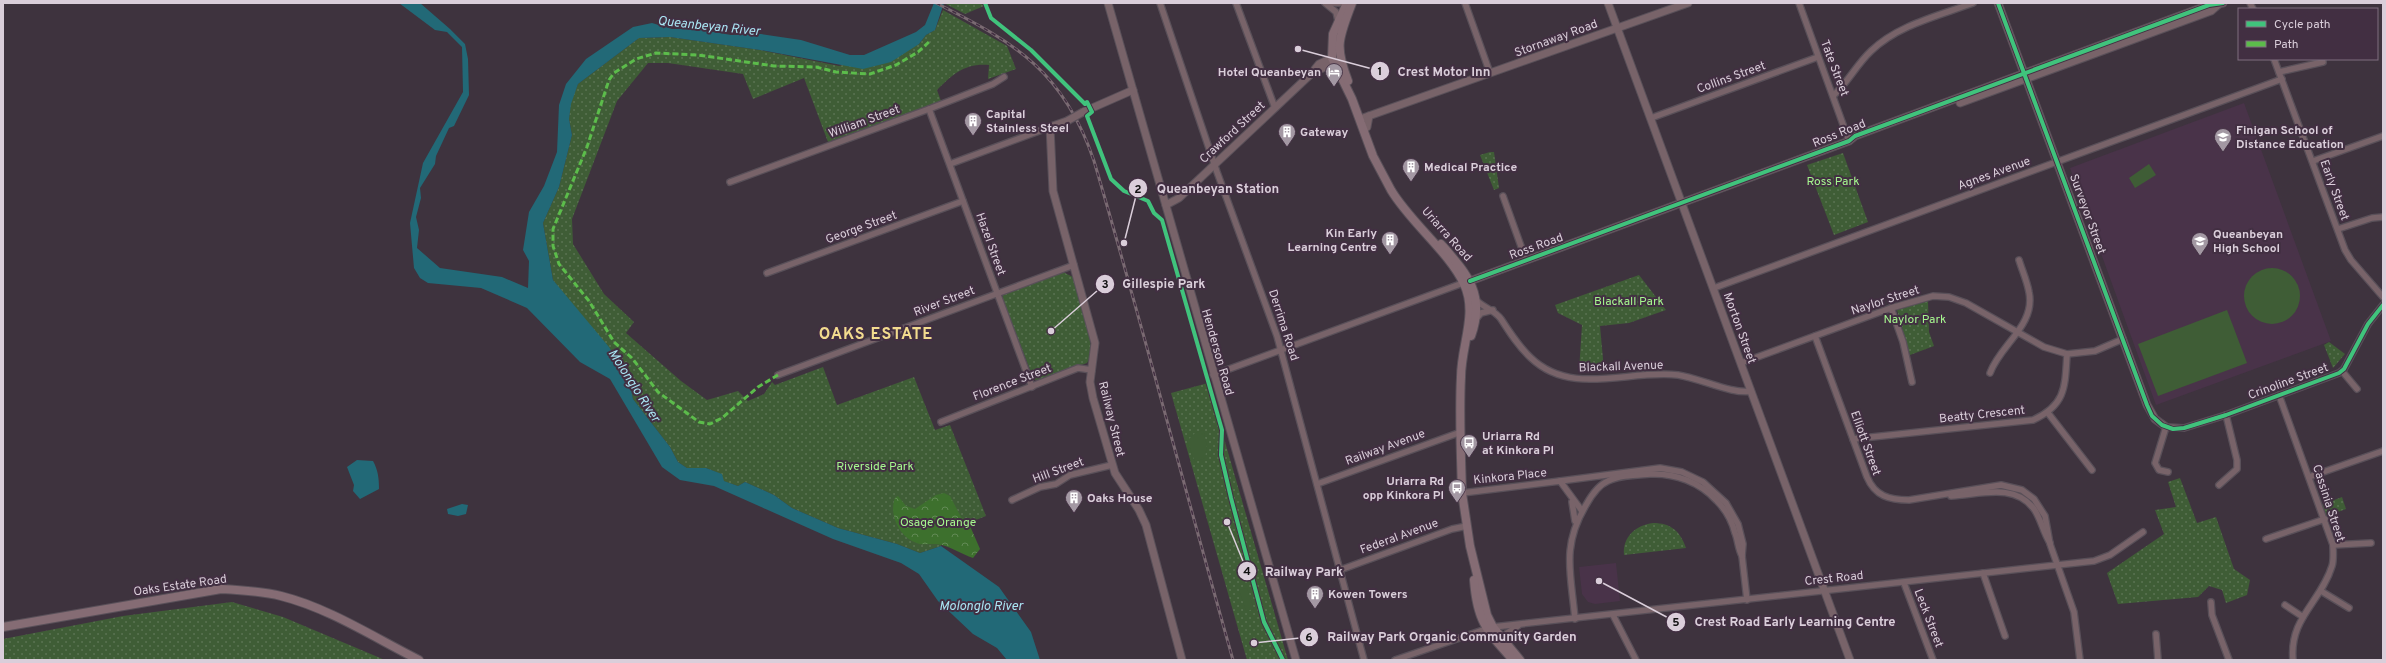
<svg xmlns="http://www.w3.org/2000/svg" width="2386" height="663" viewBox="0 0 2386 663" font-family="Overpass,sans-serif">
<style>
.built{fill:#493349}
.green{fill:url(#green-dots)}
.forest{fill:url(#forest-crowns)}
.pitch{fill:#3f5d36}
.water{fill:#226977}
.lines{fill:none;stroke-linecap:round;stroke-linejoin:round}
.minor-casing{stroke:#595059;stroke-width:8}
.tertiary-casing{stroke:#595059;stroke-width:9}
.secondary-casing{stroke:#595059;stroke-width:10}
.minor{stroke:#786369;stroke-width:5.5}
.tertiary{stroke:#786369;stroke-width:7}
.secondary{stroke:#856c74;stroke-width:8}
.rail-casing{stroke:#7a6a72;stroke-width:3}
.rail{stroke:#422f42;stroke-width:1.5;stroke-dasharray:4.5;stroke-linecap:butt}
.tertiary-bridge-casing{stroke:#595059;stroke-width:9;stroke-linecap:butt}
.tertiary-bridge{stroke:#786369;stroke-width:7}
.quiet{stroke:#5cbc4b;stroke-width:3;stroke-dasharray:6 3;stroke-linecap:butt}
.cycleway-casing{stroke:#422f42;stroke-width:6}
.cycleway{stroke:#40c37c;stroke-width:4}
.labels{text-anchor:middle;stroke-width:4;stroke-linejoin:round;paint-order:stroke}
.street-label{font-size:12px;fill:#daceda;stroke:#422f42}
.poi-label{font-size:12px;font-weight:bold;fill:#daceda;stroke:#422f42;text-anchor:start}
.park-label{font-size:12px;fill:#a5f78e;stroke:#422f42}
.water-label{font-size:13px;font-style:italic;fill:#a9e5f3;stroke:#422f42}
.district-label{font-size:16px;font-weight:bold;letter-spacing:1px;fill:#f2db8e;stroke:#422f42}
.leader{fill:none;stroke:#daceda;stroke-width:1.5}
.callout-dot{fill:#daceda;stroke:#422f42;stroke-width:1.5}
.mark-label{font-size:12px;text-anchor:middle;font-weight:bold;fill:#111}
.callout-label{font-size:13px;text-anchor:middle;font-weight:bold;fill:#daceda;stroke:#422f42;stroke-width:4;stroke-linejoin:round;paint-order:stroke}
</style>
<defs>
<pattern id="green-dots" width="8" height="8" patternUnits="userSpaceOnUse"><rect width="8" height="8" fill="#3f5d36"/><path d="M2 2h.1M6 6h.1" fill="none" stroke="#5a7352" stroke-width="1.8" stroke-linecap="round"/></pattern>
<pattern id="forest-crowns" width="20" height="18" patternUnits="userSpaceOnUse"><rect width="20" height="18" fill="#3d702d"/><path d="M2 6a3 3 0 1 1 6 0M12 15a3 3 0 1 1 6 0" fill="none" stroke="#628a55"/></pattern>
</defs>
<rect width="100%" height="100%" fill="#3e333e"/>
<g class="built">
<path d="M2244,103l87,238 -175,64 -86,-237z"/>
<path d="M1616,563l4,38 -25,3 -7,-2 -6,-8 -3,-27z"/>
</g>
<g class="green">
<path d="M944,3h39l1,3 -19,8z"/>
<path d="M943,10l64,36 9,23 -28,10 1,-14c-24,-2 -36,9 -52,25l4,11 -113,41 -24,-64 -51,21 -10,-25 -75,-11h-20l-31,38 -45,118 1,25 31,50 30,28 -8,11 55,48 26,19 31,-9 10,10 16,-7 8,-12 3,3 48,-18 14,38 77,-28 21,53 15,-5 36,91 -41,16 -4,14 -21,7 -23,-9 -59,-16 -46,-20 -18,-13 -29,-13 -7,4 -15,-5 -2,-7 -15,-6h-19l-9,-6 -8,-15 -37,-48 -4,-19 -76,-100 -10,-57 16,-36 13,-52 -3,-16 1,-15 8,-20 61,-46 31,-1 90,13 79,16 80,-22 7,-9 9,-5z"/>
<path d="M1490,152h4l5,36 -5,2 -14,-35z"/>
<path d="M1843,153l25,69 -34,13 -27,-70z"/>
<path d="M1063,272l10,5c5,20 26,69 14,86l-48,17h-5l-31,-80v-5z"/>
<path d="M1639,275l27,35 -37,13 -29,3 4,44 -25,1 3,-46 -24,-12 -3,-8z"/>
<path d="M1928,301l1,31 5,14 -24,9 -13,-45z"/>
<path d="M2329,342l16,12 -12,14 -9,-23z"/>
<path d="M1208,383l80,277h-41l-76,-267z"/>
<path d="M2180,478l17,45 19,-6 18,52 16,11 -3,15 -21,8 -4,-13 -13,-4 -11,11 -80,7 -11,-31 57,-39 -9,-24 21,-3 -8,-25z"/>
<path d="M2342,497l4,12 -22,8 -5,-11z"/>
<path d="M1653,523c18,0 27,8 33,25l-62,7c-2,-18 12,-30 29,-32z"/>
<path d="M232,602l51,15 102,43h-382v-21l120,-23z"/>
</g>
<path class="forest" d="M944,493l6,3 11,21 9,9 10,23 -7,9c-11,-4 -20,-10 -31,-13 -7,-2 -15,0 -22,-1 -19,-4 -32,-28 -25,-46l3,-2 8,10 9,3 21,-14z"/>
<g class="pitch">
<path d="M2149,164l7,11 -21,13 -6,-10z"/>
<circle cx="2272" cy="296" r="28"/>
<path d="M2227,310l20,53 -89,33 -20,-52z"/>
<path d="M1203,430l4,15 -2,13 -10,4 -8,-21 8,-8z"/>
<path d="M1247,588l7,21 -8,2 -7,-21z"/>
</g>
<g class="water">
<path d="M399,3h21l30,26 15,15 3,15 1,36 -15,31 -5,2 -13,28 -1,8 -15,24 1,10 -5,19 3,13 -2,18 23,20 62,9 26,11 1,-27 -6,-11 6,-38 15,-26 13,-34 2,-47 7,-21 20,-25 47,-32 19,-4 20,6h24l35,6 30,-1 40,6 49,15h14l52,-23 9,-7 9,-22h10l-9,27 -9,5 -7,9 -28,18 -28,7 -103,-19 -90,-13 -31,1 -61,46 -7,20 -2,15 3,16 -13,52 -16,36 10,57 56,67 20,33 4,19 37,48 8,15 9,6h19l16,6 2,7 14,5 7,-4 29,13 18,13 46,20 59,16 23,9 21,-7 58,41 32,45 9,28h-33l-10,-12 -24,-14 -35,-33 -19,-27 -18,-11 -68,-24 -119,-53 -34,-6 -18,-13 -52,-88 -30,-17 -53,-54 -46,-20 -53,-5 -8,-5 -6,-10 -4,-45 13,-60 40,-71 -1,-45 -15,-15 -12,-2z"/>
<path d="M357,460l16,1c5,9 6,17 6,28l-19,10 -7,-8 1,-6 -7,-18z"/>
<path d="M462,504l6,1 -2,9 -8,2 -10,-2 -1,-5z"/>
</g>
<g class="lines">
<defs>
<g id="minor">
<path d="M1160,3l57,169 60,164 87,324"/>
<path d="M1236,3l39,105"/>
<path d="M1325,3l11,9 2,9"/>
<path d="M1327,3h13"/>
<path d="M1465,3l25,70"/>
<path d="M1799,3l50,138"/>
<path d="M2250,3l3,6"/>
<path d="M2274,59l71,191 6,10 32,37"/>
<path d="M2279,72l44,-10"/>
<path d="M1834,95c14,-13 23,-31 37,-44 27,-26 67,-35 102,-48"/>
<path d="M929,109l103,278"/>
<path d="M1651,118l167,-61"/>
<path d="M2313,161l70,-25"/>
<path d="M950,164l100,-37"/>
<path d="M730,182l199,-73 64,-25 11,-7"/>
<path d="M1503,196l23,64"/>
<path d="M2338,229l34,-11 11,-1"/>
<path d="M767,273l196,-72"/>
<path d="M1714,288l568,-209"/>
<path d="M1476,299c3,7 18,10 25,20 9,14 18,28 30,39 41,39 98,11 147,17 21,3 56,20 73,16"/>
<path d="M1891,308l12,34 9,40"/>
<path d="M1476,319l5,-6 12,-3"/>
<path d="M1815,336l52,141c8,19 22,23 42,23l92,-15 21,5 12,9 11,17 5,28 24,68 6,48"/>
<path d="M1741,363l150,-55 42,-12 16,1 17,6 78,44 23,7 28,-3 28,-12"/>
<path d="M2342,371l15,18"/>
<path d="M1990,373c10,-28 46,-48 39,-81 -2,-11 -7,-22 -10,-32"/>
<path d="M778,375l296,-110"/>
<path d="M1213,375l250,-92"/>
<path d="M2279,395l54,150c0,6 1,15 -1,21 -11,36 -43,52 -39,94"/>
<path d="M2048,413l44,57"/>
<path d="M941,422l137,-54 14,2"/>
<path d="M1853,439l180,-19c33,-15 32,-33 34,-66"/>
<path d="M2168,472l-9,-2 -4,-7 11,-36 18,1 42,-13 113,-42 5,-4 24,-45 15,-19"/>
<path d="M2309,477l74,-26"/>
<path d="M1560,481l100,-13 22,4 21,10 23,21 12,21 5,20 -1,12 5,44"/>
<path d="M1317,484l144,-52"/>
<path d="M2219,485l18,-16v-9l-11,-45"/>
<path d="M1462,493l98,-12 22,30"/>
<path d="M1951,496c28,-1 63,-14 83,13 7,10 9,23 16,34"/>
<path d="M1012,500l28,-13 16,-3 14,-9 42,-10"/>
<path d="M1572,502l3,19"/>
<path d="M2266,539l59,-20"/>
<path d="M2333,545l38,-2"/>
<path d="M1340,570l112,-41 15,-3"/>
<path d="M1983,573l22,63"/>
<path d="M1904,583l29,77"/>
<path d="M2321,591l28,17"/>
<path d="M2211,602l1,13 17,45"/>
<path d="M2285,605l18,12"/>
<path d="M1613,615l23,45"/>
<path d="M1575,619c-4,-46 -14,-72 11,-114 5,-9 12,-20 22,-24 12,-6 28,-6 42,-7 25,-1 50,8 67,27 9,9 15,20 18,32 3,7 3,16 7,23"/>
<path d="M1493,627l601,-66 16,-6 33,-23"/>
<path d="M2156,634l2,26"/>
<path d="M1506,643l1,-10 11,-7"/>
<path d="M1395,660l91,-31"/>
</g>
<g id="tertiary">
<path d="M1108,3l188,657"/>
<path d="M1608,3l242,657"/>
<path d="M1998,3l149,402 8,14 11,8"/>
<path d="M1315,69l4,-5 13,-6"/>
<path d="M1960,103l251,-92 8,-7"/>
<path d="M1083,112l50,-22"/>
<path d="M1363,118l325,-115"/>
<path d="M1067,121l-17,6 3,64 42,152 -5,39 3,16 22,75 24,37 7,15 36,135"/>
<path d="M1367,127l2,-11"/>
<path d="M1166,205l13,-7 133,-125 22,-10"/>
<path d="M1470,281l379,-140 6,-5 354,-131 14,-2"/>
</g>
<g id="secondary">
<path d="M1347,3l-14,31 -1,24 20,41 21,57 18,34c19,32 58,62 73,94 14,30 -3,61 -3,93 -2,38 0,77 1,116l8,53 17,69 6,12 27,33"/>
<path d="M1348,81c-14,-36 -9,-43 4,-78"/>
<path d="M1441,244c26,30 45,50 30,92"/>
<path d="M1474,580c3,41 12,50 39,80"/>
<path d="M3,627l218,-38c20,1 40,2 60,7 48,12 94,42 138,64"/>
</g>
</defs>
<use href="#minor" class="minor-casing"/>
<use href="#tertiary" class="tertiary-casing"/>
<use href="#secondary" class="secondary-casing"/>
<use href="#minor" class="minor"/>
<use href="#tertiary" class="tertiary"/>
<use href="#secondary" class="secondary"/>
<defs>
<path id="rail" d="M936,3c80,40 128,69 158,158 49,166 92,333 139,499"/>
</defs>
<use href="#rail" class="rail-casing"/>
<use href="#rail" class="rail"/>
<defs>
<path id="tertiary-bridge" d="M1067,121l16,-9"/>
</defs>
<use href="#tertiary-bridge" class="tertiary-bridge-casing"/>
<use href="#tertiary-bridge" class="tertiary-bridge"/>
<path class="quiet" d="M778,375l-20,12 -36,31 -12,6 -11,-2 -41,-30 -26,-34 -18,-16 -25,-41 -30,-37 -6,-18v-17l34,-82 22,-67 5,-7 22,-14 20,-6 42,2 76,11 42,1 20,5 34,2 26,-9 22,-13 12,-11"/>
<defs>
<g id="cycleway">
<path d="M985,3l6,15 40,32 54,54 2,-2 5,10 -5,4 24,63 13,12 24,10 6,12 8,7 60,210 -1,25 10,43 33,124 19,38"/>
<path d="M1998,3l149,402 5,11 10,9 11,4 11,-1 42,-13 113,-42 5,-4 24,-45 15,-19"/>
<path d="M1470,281l379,-140 6,-5 354,-131 14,-2"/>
</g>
</defs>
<use href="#cycleway" class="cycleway-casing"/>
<use href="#cycleway" class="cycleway"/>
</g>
<defs>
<symbol id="hotel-pin" viewBox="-11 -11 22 30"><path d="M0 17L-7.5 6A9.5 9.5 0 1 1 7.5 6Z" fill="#a398a3" stroke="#422f42"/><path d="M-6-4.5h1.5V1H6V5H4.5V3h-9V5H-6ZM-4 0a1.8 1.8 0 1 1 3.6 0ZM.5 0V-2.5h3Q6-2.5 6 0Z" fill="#fff"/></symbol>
<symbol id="building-pin" viewBox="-11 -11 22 30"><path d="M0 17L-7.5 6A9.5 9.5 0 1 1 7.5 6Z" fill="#a398a3" stroke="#422f42"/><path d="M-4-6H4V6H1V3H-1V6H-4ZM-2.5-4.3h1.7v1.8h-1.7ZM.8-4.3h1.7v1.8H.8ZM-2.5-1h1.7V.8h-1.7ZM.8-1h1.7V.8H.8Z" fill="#fff"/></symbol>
<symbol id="school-pin" viewBox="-11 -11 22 30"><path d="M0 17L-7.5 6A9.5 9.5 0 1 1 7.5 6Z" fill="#a398a3" stroke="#422f42"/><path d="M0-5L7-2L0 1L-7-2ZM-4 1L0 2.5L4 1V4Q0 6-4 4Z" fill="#fff"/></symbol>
<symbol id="bus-pin" viewBox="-11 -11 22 30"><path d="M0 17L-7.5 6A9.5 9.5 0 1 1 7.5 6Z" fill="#a398a3" stroke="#422f42"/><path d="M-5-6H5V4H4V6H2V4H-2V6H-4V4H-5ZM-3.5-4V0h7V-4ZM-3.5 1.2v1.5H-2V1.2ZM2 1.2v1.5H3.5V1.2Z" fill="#fff"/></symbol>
</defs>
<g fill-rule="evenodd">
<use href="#hotel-pin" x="1324" y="62" width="20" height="27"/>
<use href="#building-pin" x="963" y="111" width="20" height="27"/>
<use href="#building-pin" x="1277" y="122" width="20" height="27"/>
<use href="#school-pin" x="2213" y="127" width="20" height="27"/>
<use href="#building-pin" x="1401" y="157" width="20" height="27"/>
<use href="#building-pin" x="1380" y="230" width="20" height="27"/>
<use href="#school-pin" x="2190" y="231" width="20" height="27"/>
<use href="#bus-pin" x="1459" y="433" width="20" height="27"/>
<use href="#bus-pin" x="1447" y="478" width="20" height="27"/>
<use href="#building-pin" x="1064" y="488" width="20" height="27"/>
<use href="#building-pin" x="1305" y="584" width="20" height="27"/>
</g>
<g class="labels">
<g class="street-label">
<text transform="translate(1556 38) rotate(-20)" y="4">Stornaway Road</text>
<text transform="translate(1835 68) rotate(69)" y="4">Tate Street</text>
<text transform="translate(1731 77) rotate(-20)" y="4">Collins Street</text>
<text transform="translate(864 121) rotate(-20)" y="4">William Street</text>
<text transform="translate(1232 132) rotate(-43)" y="4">Crawford Street</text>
<text transform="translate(1839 133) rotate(-22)" y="4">Ross Road</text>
<text transform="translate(1994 173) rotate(-20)" y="4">Agnes Avenue</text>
<text transform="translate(2335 190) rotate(70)" y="4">Early Street</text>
<text transform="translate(2088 214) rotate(70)" y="4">Surveyor Street</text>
<text transform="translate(861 227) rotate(-20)" y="4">George Street</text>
<text transform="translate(1447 234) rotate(48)" y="4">Uriarra Road</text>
<text transform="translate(991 244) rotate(70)" y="4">Hazel Street</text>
<text transform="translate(1536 246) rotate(-20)" y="4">Ross Road</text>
<text transform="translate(1885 300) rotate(-18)" y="4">Naylor Street</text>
<text transform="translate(944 301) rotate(-21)" y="4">River Street</text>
<text transform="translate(1284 325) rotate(72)" y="4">Derrima Road</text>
<text transform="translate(1740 328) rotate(70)" y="4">Morton Street</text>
<text transform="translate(1218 352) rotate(74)" y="4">Henderson Road</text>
<text transform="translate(1621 366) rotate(-2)" y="4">Blackall Avenue</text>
<text transform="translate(2288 381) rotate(-20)" y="4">Crinoline Street</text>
<text transform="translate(1012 382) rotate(-21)" y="4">Florence Street</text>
<text transform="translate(1982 414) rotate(-6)" y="4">Beatty Crescent</text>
<text transform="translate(1112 419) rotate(76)" y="4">Railway Street</text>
<text transform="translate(1866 443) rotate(70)" y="4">Elliott Street</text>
<text transform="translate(1385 447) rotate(-20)" y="4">Railway Avenue</text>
<text transform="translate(1058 470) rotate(-20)" y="4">Hill Street</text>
<text transform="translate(1510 476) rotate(-6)" y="4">Kinkora Place</text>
<text transform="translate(2329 503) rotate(72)" y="4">Cassinia Street</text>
<text transform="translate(1399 536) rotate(-20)" y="4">Federal Avenue</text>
<text transform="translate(1834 578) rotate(-6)" y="4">Crest Road</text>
<text transform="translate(180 585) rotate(-8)" y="4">Oaks Estate Road</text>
<text transform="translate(1929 618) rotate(69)" y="4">Leck Street</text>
</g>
<g class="poi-label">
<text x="1321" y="76" text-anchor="end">Hotel Queanbeyan</text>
<text x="986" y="118">Capital<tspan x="986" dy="14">Stainless Steel</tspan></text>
<text x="2236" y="134">Finigan School of<tspan x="2236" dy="14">Distance Education</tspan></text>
<text x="1300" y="136">Gateway</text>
<text x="1424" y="171">Medical Practice</text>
<text x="1377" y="237" text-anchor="end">Kin Early<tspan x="1377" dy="14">Learning Centre</tspan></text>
<text x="2213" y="238">Queanbeyan<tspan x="2213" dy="14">High School</tspan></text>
<text x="1482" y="440">Uriarra Rd<tspan x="1482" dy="14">at Kinkora Pl</tspan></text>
<text x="1444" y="485" text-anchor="end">Uriarra Rd<tspan x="1444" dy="14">opp Kinkora Pl</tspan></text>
<text x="1087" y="502">Oaks House</text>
<text x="1328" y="598">Kowen Towers</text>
</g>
<g class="park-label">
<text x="1833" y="185">Ross Park</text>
<text x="1629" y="305">Blackall Park</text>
<text x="1915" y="323">Naylor Park</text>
<text x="875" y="470">Riverside Park</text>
<text x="938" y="526">Osage Orange</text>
</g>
<g class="water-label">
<text transform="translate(709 25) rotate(6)" y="5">Queanbeyan River</text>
<text transform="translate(635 385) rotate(57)" y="5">Molonglo River</text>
<text x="981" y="610">Molonglo River</text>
</g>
<g class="district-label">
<text x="876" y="339">OAKS ESTATE</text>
</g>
</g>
<path class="leader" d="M1298 49L1380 71M1124 243L1138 188M1051 331L1105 284M1227 522L1247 571M1599 581L1676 622M1254 643L1309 637"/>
<g class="callout-dot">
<circle cx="1298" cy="49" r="4"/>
<circle cx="1124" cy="243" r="4"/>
<circle cx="1051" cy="331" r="4"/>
<circle cx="1227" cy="522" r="4"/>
<circle cx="1599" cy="581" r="4"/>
<circle cx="1254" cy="643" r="4"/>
<circle cx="1380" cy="71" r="10"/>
<circle cx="1138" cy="188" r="10"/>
<circle cx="1105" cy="284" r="10"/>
<circle cx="1247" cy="571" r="10"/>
<circle cx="1676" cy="622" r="10"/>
<circle cx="1309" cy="637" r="10"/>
</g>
<g class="mark-label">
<text x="1380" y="75">1</text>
<text x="1138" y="193">2</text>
<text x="1105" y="288">3</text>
<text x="1247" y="575">4</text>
<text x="1676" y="626">5</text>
<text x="1309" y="641">6</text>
</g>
<g class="callout-label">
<text x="1444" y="76">Crest Motor Inn</text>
<text x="1218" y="193">Queanbeyan Station</text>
<text x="1164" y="288">Gillespie Park</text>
<text x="1304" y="576">Railway Park</text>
<text x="1795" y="626">Crest Road Early Learning Centre</text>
<text x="1452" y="641">Railway Park Organic Community Garden</text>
</g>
<rect width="2386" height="663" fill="none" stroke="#daceda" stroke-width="8"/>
<rect x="2238" y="8" width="140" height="52" fill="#422f42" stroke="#7f6f7f"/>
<rect x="2246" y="21" width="20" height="6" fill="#40c37c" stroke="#7f6f7f"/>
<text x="2274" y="28" font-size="12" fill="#daceda">Cycle path</text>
<rect x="2246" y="41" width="20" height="6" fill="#5cbc4b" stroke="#7f6f7f"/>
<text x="2274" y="48" font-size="12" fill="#daceda">Path</text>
</svg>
